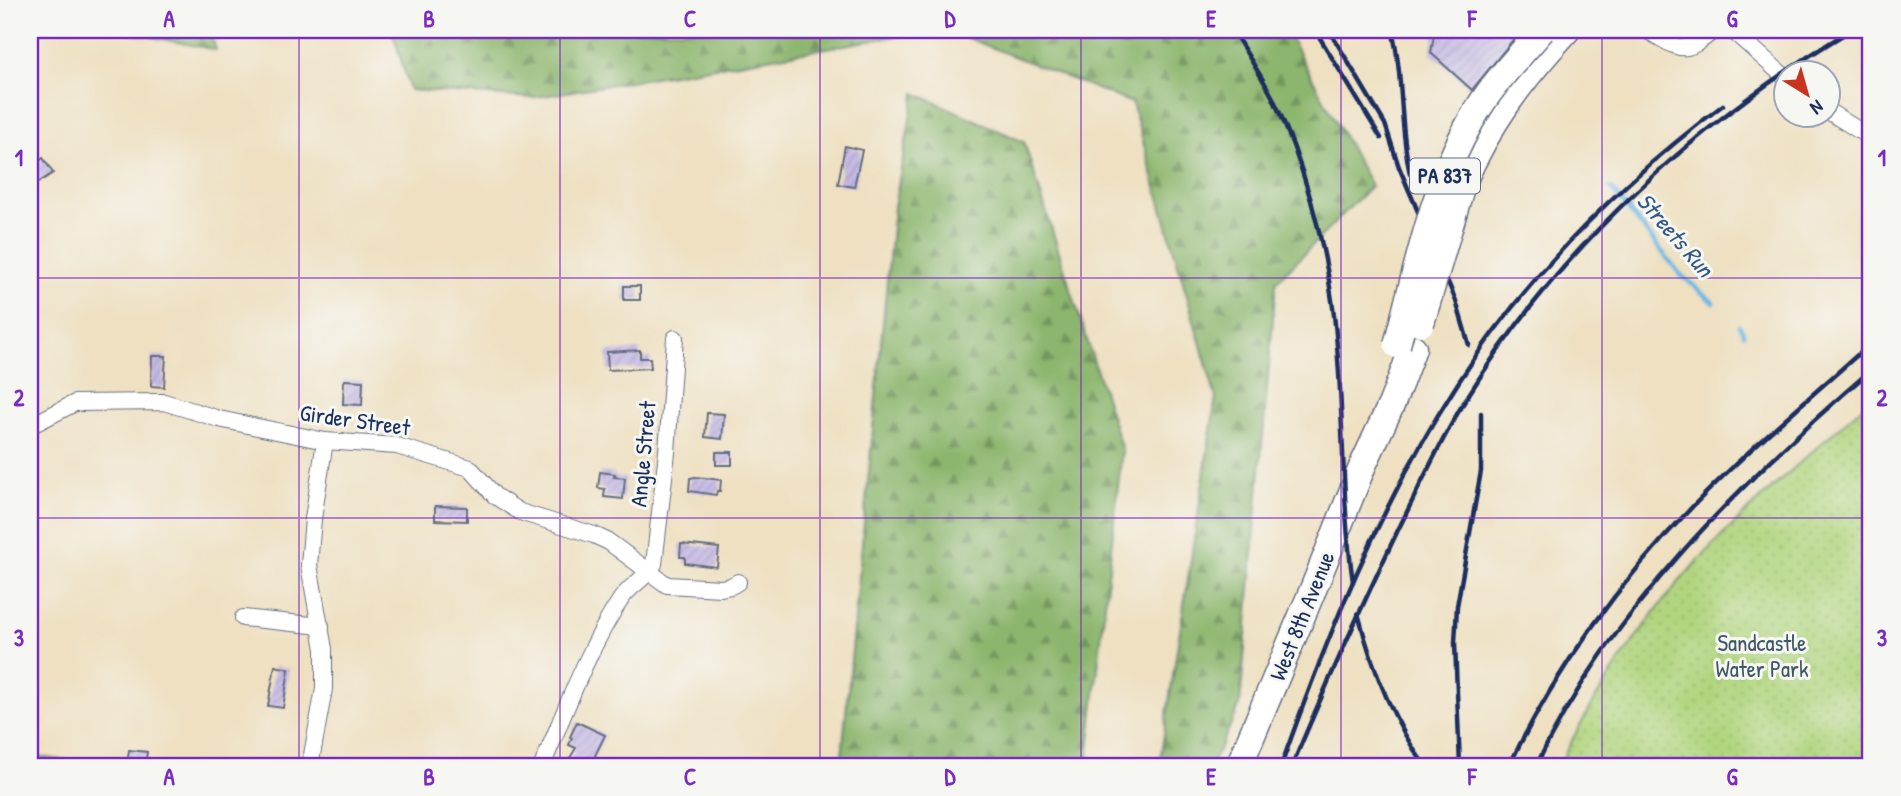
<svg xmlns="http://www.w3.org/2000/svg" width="1901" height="796" viewBox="0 0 1901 796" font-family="'Patrick Hand',sans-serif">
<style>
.forest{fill:url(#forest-firs);stroke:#547266;stroke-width:2}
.park{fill:url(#park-dots);stroke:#66826e;stroke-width:2}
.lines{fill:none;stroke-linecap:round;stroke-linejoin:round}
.stream{stroke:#6ab8e4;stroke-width:4.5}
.building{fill:url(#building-hatch)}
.minor-casing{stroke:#656d81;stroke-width:18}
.primary-casing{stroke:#656d81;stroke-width:29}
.minor{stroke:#fff;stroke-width:16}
.primary{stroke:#fff;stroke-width:26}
.rail{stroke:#1b2f5e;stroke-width:4.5}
.primary-bridge-casing{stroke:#656d81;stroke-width:29;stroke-linecap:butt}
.primary-bridge{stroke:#fff;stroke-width:26}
.grid{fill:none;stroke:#7b2cbf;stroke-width:2;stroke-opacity:0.55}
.labels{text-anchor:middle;stroke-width:6;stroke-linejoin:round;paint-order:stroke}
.shield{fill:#f6f6f2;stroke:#5d6b8a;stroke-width:2}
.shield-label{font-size:21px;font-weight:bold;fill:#1b2f5e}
.street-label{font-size:23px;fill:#1b2f5e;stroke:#f6f6f2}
.park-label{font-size:23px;fill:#405866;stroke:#f6f6f2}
.water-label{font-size:24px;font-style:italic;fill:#335886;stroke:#f6f6f2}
.neatline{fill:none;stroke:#7b2cbf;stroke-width:2.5}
.grid-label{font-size:23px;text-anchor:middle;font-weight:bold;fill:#7b2cbf}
</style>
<defs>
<pattern id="forest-firs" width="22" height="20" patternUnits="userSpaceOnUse" patternTransform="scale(1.75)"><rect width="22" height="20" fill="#8cb66d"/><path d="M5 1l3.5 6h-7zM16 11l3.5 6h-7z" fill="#72945d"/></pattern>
<pattern id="park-dots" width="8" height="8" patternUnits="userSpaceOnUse" patternTransform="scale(1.75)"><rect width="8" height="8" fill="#b1d57e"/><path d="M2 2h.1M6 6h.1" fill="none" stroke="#98b76f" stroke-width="1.8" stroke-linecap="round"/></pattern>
<pattern id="building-hatch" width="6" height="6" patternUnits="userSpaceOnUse" patternTransform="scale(1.75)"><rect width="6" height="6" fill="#c5b9e4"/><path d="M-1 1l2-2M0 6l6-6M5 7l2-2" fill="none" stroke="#a99fc6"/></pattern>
</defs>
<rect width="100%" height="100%" fill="#f6f6f2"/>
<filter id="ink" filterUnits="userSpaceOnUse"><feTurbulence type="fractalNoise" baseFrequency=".0143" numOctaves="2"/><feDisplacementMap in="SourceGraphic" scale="14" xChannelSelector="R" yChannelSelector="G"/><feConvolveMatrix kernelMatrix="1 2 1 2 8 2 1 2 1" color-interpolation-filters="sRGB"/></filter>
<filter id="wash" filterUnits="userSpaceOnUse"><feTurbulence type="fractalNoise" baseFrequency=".00686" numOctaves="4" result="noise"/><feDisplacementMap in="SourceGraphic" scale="28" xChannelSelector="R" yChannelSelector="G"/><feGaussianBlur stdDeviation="1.57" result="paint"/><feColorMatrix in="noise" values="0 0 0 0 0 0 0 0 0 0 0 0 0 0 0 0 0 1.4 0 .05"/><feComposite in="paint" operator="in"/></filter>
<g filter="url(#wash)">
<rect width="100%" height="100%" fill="#eee0c1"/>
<g class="forest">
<path d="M118,30h92l6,20z"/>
<path d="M392,30h541l-402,68 -121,-8z"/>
<path d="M947,30h339l85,156 -95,96 -36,423 -29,61h-52l57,-368 -84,-295z"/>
<path d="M915,93l109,49 98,308 -35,316h-246l53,-559z"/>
<path d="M30,755l38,6 -1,5h-37z"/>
</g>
<path class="park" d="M1871,399v367h-312c34,-71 93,-158 148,-215 52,-53 108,-102 164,-152z"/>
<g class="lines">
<g class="stream">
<path d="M1611,188l69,86 34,29"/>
<path d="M1739,325l5,9"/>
</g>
</g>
<g id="blocks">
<g class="building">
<path d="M1438,30h83l-49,60 -41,-37 3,-19z"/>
<path d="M845,146l17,4 -8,37 -16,-3z"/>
<path d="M43,158l10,15 -23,15v-20z"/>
<rect x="624" y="286" width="16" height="14"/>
<path d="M640,350v8h10l1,10 -43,2 -1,-18z"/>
<path d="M152,356h14l-2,31 -13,-1z"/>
<path d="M344,380l19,1 -1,24 -19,-1z"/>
<path d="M707,413l17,1 -2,25 -17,-2z"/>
<rect x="716" y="452" width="16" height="13"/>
<path d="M600,472l15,2 -1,3 11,1 -2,21 -19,-2 1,-8 -7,-1z"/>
<path d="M695,477l26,3 -1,11h-3l-1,4 -27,-4 1,-13z"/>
<path d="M435,506l32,1v14l-32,-1z"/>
<path d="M681,544l38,4 -2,19 -32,-4v-6h-5z"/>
<path d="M275,666l14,3 -6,39 -15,-2z"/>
<path d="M577,722l28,13 -15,31h-25l11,-18 -7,-3 3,-7 -2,-1z"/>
<path d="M129,750l18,2 -2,14h-18z"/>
</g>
</g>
</g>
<g filter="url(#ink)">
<use href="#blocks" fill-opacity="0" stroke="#656d81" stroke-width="2"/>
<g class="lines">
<defs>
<g id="minor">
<path d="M1646,30c35,19 36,27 68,0"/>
<path d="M1732,30l54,48"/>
<path d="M1828,111l43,27"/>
<path d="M30,426l45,-23 89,-1 55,17 106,22 72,5 73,22 25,28 25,16 74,23 15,7 58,43 54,3 10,-2 7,-4"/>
<path d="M243,618l78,8"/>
<path d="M310,766l14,-77v-40l-15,-84 4,-46 12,-78"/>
<path d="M542,766c24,-56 45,-116 79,-167 9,-14 25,-20 33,-35l13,-112 8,-114"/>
</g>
<g id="primary">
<path d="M1462,184c28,-63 59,-104 105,-154"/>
<path d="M1239,766l75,-179 49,-122 29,-62 21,-55"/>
</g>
</defs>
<use href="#minor" class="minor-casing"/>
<use href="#primary" class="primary-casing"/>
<use href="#minor" class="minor"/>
<use href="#primary" class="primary"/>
<g class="rail">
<path d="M1232,30c14,22 29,45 41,68 30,63 51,140 60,209 12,91 7,184 20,275"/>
<path d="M1315,30l66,108"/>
<path d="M1329,30l56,94 14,43 57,134 13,44"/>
<path d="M1392,30c12,47 7,96 18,144"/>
<path d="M1358,613c14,55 34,107 67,153"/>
<path d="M1281,766c47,-132 100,-264 177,-383 69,-107 163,-201 265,-278"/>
<path d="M1292,766c33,-79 69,-158 106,-236 22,-44 42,-89 68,-131 94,-152 232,-278 385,-369"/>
<path d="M1460,766l-5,-123 2,-37 24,-135v-58"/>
<path d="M1509,766c46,-95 111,-185 185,-261 56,-57 117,-109 177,-162"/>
<path d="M1536,766c76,-158 204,-283 335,-396"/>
</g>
<defs>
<g id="primary-bridge">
<path d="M1421,323l41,-139"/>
<path d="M1397,345c21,-80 37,-165 81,-236 18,-29 42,-54 64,-79"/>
</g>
</defs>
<use href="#primary-bridge" class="primary-bridge-casing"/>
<use href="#primary-bridge" class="primary-bridge"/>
</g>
</g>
<path class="grid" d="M299,30v736M560,30v736M820,30v736M1081,30v736M1341,30v736M1602,30v736M30,278h1841M30,518h1841"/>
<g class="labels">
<rect class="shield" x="1410" y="158.5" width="70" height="35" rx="5"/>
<g class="shield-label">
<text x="1445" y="183">PA 837</text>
</g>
<g class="street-label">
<text transform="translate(355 420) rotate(8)" y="8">Girder Street</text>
<text transform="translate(643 454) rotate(-85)" y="8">Angle Street</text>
<text transform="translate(1302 616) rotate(-68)" y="8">West 8th Avenue</text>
</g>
<g class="park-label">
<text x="1762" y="651">Sandcastle<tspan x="1762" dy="26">Water Park</tspan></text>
</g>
<g class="water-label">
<text transform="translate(1675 235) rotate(49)" y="8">Streets Run</text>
</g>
</g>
<rect width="1901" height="796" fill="none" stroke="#f6f6f2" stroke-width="77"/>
<g transform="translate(1807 94) rotate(143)"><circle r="33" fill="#f6f6f2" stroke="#9ea6b7" stroke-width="2"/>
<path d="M0-5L12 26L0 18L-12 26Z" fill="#c8321e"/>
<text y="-10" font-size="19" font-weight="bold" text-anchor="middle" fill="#1b2f5e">N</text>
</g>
<rect x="38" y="38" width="1824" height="720" class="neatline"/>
<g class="grid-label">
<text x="169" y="27">A</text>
<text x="429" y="27">B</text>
<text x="690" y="27">C</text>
<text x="950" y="27">D</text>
<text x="1211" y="27">E</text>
<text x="1472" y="27">F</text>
<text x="1732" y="27">G</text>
<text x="19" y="166">1</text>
<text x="1882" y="166">1</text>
<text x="19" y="406">2</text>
<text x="1882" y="406">2</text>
<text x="19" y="646">3</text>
<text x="1882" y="646">3</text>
<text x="169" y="785">A</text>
<text x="429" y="785">B</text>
<text x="690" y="785">C</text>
<text x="950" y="785">D</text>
<text x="1211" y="785">E</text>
<text x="1472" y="785">F</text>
<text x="1732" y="785">G</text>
</g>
</svg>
